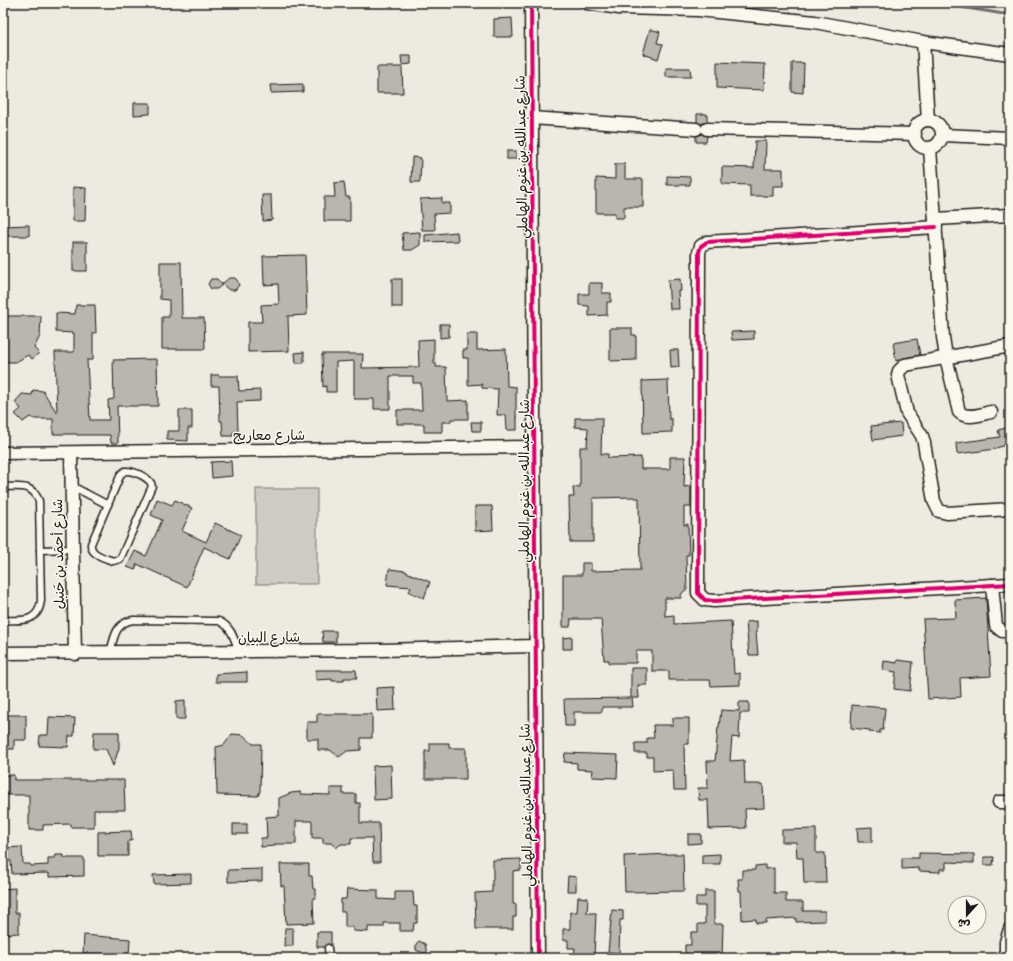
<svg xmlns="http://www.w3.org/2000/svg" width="1013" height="961" viewBox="0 0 1013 961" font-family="'Patrick Hand','Playpen Sans Arabic',sans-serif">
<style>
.green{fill:#ceccc2;stroke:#75746f}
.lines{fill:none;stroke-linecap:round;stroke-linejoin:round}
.stream{stroke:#6f6d69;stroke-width:3}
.building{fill:#b9b6af;stroke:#1c1c1c}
.lane-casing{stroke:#1c1c1c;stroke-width:9}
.street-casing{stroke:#1c1c1c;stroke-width:15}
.lane{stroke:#fbf7ec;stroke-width:6}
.street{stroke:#fbf7ec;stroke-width:12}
.cycleway-casing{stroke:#fbf7ec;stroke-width:6}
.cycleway{stroke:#d6006c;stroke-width:4}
.labels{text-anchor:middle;stroke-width:3;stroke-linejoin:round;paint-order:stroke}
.street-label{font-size:14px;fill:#1c1c1c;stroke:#fbf7ec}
</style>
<rect width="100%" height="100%" fill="#eeeadf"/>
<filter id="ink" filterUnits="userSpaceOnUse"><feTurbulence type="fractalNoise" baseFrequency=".025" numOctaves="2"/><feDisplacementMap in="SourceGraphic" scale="8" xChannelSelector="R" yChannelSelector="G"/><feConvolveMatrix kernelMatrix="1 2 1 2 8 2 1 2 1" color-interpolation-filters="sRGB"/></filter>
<g filter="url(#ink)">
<rect class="green" x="256" y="489" width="61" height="95"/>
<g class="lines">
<path class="stream" d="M936,3l74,12"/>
</g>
<g class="building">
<path d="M512,18l1,19h-19v-18z"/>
<path d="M650,29l10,3 -3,11 6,1 -5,15 -15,-5z"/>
<path d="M401,56h10v8l-9,1z"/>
<path d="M717,62l48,2 -1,26 -47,-2z"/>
<path d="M792,63h12l-1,30 -11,-1z"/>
<path d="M377,67h25l1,26h-26z"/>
<path d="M666,68h24l1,9h-25z"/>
<path d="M303,84v8l-32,1 -1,-8z"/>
<path d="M134,103h16v11l-16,1z"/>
<path d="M697,114h10v8l-6,2 -4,-2z"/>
<path d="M702,134l5,2 -1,6h-10v-6z"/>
<path d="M755,141h11l-1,28h18v17h-10v10h-23v-11l-28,-1v-17l32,1z"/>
<rect x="507" y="151" width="9" height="8"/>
<path d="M412,157l9,1 -1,24h-9z"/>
<path d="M615,164h10v15h18v28h-19v11h-9v-5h-19v-35l19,1z"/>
<path d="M667,176l23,1v8h-23z"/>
<path d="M344,182l2,15h4v24h-26v-24h11l-1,-14z"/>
<path d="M73,187l13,1 -1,33h-12z"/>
<path d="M262,195h9l1,25 -9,1z"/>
<path d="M442,198v5h8v10l-16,1 1,16h-13l-2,-31z"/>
<path d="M29,225v11h-26v-10z"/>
<path d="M420,232v13l-8,5h-8l-2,-17z"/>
<path d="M457,232l1,9 -33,1v-7z"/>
<rect x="73" y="242" width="14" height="29"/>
<path d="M305,255l2,60 -19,1 1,35 -41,1v-30h14l-1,-17 18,-1 -1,-20 -14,1 -1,-29z"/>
<path d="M160,262h21l1,56h22l1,31h-43v-32h7v-17l-9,-1z"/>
<path d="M229,278h6l2,2 2,5 -4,5h-6l-7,-6z"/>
<path d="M211,279h6l5,6 -5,4h-6l-3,-5z"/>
<rect x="392" y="279" width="10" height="28"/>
<path d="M680,279l1,12h-3l1,18h-9l-2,-29z"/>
<path d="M589,283h13v10h9v9h-4v13l-18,1v-10l-10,-1v-11h10z"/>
<path d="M76,305h19l1,28h-3v27h-6l3,60h19l-1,-20 6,-1 -1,-39 44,-1 1,47h-41l1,37h-7l-1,-8h-33v-1h-24v-15h-18l-5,-2 -7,5 -8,-8 6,-5 -6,-7 7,-8 10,1 1,-5 10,1 14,22 -2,-61h19v-19l-18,-1v-19l19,1z"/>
<path d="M3,316h38l-1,20 -6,12 5,5 -7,6 -4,-4 -12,7h-13z"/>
<path d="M440,324h9v13l-9,1z"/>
<path d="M610,328h22v7h4v25l-26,1z"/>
<path d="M754,331v8l-22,1 -1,-8z"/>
<path d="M467,334h10v16l29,-1 1,37 9,1v30h1v13h-10l-1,-15h-9l1,-26 -16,-1v-4l-14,1v-27h-5v-8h4z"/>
<path d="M434,339v24h2v4h10l1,34 21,-1v19h-17v3h-9v10h-18v-8h-27v-14h25l-1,-27h-8v-7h-23v33h-16v-10h-20v-38l-18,1v30h-10v-6l-3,1 -1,-33h41l-1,14 57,-1 -1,-27z"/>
<path d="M917,339l3,16 -16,3 -8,3 -3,-18z"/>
<path d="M670,350h8l1,17 -8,1z"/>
<path d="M304,352v11h-8l-1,-10z"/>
<path d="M211,375h8v1h19l1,15 21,-1v11l-23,1 1,29 -5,1v4h-10l-1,-15h-2l-1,-35h-8z"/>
<path d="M668,380l1,39h3v13l-29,1 -1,-52z"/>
<path d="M179,410h13v18h-4v13l-21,-1v-9h12z"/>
<path d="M575,418h27l-1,36h7v4l33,-1v12h29v-12h15l-1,30 7,-1v21h-7v18l4,-1 1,31h-3l1,35h-2l-4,5v3h-16v18l9,-1v9l57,-3 3,53 6,-1v12l-29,1 -1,-6h-41v-9h-17v-20h-16v12h-27v-3h-5l-3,-41h-30l-1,8h-7v-52h19v-12h9v8l49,-1 -1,-72h-4v-1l-42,1v44h-23l-1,-45h5l-1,-9 7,-1v-40h7l1,-19 -13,-1z"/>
<path d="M471,422h10v9h-9z"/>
<path d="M901,423l1,13 -29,4 -2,-14z"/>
<path d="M1010,427v17l-14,4v1l-39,5 -1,-11 44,-6 -2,-7z"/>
<path d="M231,461l1,15 -20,2 -1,-16z"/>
<path d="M157,499l15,6 3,-5 17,8 -10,23 24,11 9,-19 26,12 -11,24 -26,-12 -17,40 -50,-23 -2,6 -8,-3 8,-16 11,5 16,-36 -11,-5z"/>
<path d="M475,506h17l1,24 -18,1z"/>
<path d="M389,569l17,2v1l24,10 -6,16 -15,-6 2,-5 -24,-2z"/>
<path d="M986,598l5,78 -31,2 1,19 -33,2 -5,-80 33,-1 -1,-18z"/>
<path d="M757,621v11h-1l2,23h-9l-3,-33z"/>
<path d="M322,631h14v11h-13z"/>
<path d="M572,637v12h-9v-11z"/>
<path d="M897,660l16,2 -3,29 -16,-2 2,-17 -13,-2 1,-9 13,2z"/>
<path d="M631,668h16v17h-9l1,13h-7l1,9h-31v5h-28v14h-9l-1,-27 67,-1z"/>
<path d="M316,670h40l1,8h-13v3h-12v-2l-16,1z"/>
<path d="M247,672v10h-31v-8z"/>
<path d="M394,687l1,23 -18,1 -1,-23z"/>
<path d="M185,700v19h-9v-18z"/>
<path d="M739,702h10v11h-9l-1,25 -7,-1 -2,24 14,-1 1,24h18l1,24 -19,1 1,19 -37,1 -1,-29h-9l-1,-12h10l-1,-27h8l3,-34h1l2,-17 18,1z"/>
<path d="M852,705l33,3 -2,22h-3v3l-11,-1 1,-2 -19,-2z"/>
<path d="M317,714h55v24h-11v12l-14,1 -8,6 -9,-7h-12v-11h-11v-17h10z"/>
<path d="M3,715h23v25h-12v9h-11z"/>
<path d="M49,717l26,1 -1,18h-5l-1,11 -29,-1 1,-11h8z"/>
<path d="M673,718h16v26h-5l1,46h-11l-1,-20 -20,1v-14h-6v-4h-12v-10h12v-5h7l-1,-13h20z"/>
<path d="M94,732h25v16l-6,18 -7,-17h-13z"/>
<path d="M232,734l11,1 10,9h8l-1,47 -2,5 -41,-1 -1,-48 8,-2z"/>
<path d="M430,743h19v5h17v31h-41v-28h5z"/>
<path d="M565,753l53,2 -1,23 -25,-1 1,-7 -16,-1v-6l-13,-1z"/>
<path d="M391,765l1,34 -18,1 -1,-34z"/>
<path d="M3,775h11v5h110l1,30h-31v17h-23v-3l-28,1v5h-14v-35h-26z"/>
<path d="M330,788h13v6h13v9h4v20h19l1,39h-7l-1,-24h-21v6h-10l-5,4 -5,-5h-8v-5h-11v-17h-16v23h-22l1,2 -14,1v-9h6l-1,-21 13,-1v-18l12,-5 10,-1v2l29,1z"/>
<rect x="233" y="824" width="14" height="10"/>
<path d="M872,827v15h-14l-1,-14z"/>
<path d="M816,829v24h9l1,30h-22l-1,-25h-6l-1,-16h-14v-12z"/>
<path d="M131,831l1,10h-4v15h-30v-24z"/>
<path d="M688,834h13v9l-13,1z"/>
<path d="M22,847l1,17h7l1,2 17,-1v-7h7l1,-3h8v3h20v18l-35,1v-4l-37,1 -1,-13h-8v-13z"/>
<path d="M919,853l55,1v9l-28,-1v7h-6v3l-21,-1v-3l-17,1v-11h17z"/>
<path d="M672,854h11l1,37 -59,1 -1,-36z"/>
<path d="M720,854v10h-18v-9z"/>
<path d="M984,857h10l-1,8h-9z"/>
<path d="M521,859v11l-8,1v33h3v13h-3v12h-37l-1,-36 17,-1v-12h1v-20z"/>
<path d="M280,864h29v12h3l1,13h3v8l-3,1 1,25 -28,1 -2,-38h-3z"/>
<path d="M765,865v4l9,-1v25h12v9h17v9h22v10l-29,1v-4l-30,2v3h-10v-4l-14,1 -1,-29h-2l-1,-12h4v-9h13v-4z"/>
<path d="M262,869v12l-34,1v-12z"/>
<path d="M191,874v9l-37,1 -1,-9z"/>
<path d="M568,876l8,1v14h-9z"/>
<path d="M15,888v25h4v20l-16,1v-45z"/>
<path d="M347,889l31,1v9l17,1v-8h18l1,14h3v17h-3l-1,8h-13v-8h-16v4h-16v5l-15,-1v-4h-8v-15h-4v-13h5z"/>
<path d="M705,891h9v33h9l-1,34h-37v-13h6v-13h7v-8h7v-18h-9v-9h9z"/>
<path d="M578,897l10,1 -1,15h9l-2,44 -20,-1 1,-8h-7v-8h-5v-11h7v-17h7z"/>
<path d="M612,910l11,1v9h-3l-1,33 -11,-1z"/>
<path d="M285,928h8v18h-9z"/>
<path d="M317,932h14v13l-4,-1 -3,3h-7z"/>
<path d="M84,935l46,4 -1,17 -46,-3z"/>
<path d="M419,941l6,3 2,10 -9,-3 -2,-1v-6z"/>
</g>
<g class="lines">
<defs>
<g id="lane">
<path d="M125,471c8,-1 26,7 27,15l-30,69 -2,4 -7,2c-8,-3 -23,-6 -22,-17l30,-70z"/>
<path d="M72,486l36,19"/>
<path d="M3,487c16,0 29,-4 36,14l2,100c-3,23 -21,19 -38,19"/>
<path d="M40,550l33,-1"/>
<path d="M110,653c4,-15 5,-30 23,-33l86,1c13,6 15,18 20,31"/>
<path d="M328,948l1,10"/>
</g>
<g id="street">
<path d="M531,3l7,955"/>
<path d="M587,3l32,5 79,2 117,12 108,20 87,12"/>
<path d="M923,42l5,78"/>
<path d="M531,118l165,11"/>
<circle cx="928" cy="134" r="14"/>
<path d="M707,129l208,5"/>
<path d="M942,135l68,3"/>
<path d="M930,148l13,189 3,20 13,55c8,8 22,2 32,0"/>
<path d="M935,219l75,-4"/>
<path d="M936,227l-229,15 -6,4 -2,6 -1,341 7,7 9,1 296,-17"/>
<path d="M1010,346l-105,19 -6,6 -1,4 9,38 15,23 2,7 10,58 5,10 8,2 63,-4"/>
<path d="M3,453l532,-6"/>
<path d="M71,453l4,201"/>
<path d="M992,585l4,41 6,5h8"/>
<path d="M3,653l378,-3 155,-4"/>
<path d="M999,802h11"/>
<path d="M1006,958v-16l4,-13"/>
</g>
</defs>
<use href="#lane" class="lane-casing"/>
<use href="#street" class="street-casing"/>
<use href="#lane" class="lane"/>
<use href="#street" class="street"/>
<defs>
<g id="cycleway">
<path d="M531,3l7,955"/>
<path d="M936,227l-229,15 -6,4 -2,6 -1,341 7,7 9,1 296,-17"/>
</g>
</defs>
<use href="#cycleway" class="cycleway-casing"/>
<use href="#cycleway" class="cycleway"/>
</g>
</g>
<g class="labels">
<g class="street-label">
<text transform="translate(521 157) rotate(-91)" y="5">شارع عبدالله بن غنوم الهاملي</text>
<text x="269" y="440">شارع معاريج</text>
<text transform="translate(524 481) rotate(-90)" y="5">شارع عبدالله بن غنوم الهاملي</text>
<text transform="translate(58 554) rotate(-91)" y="5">شارع أحمَد بن حَنبل</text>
<text transform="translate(269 637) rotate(-1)" y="5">شارع البيان</text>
<text transform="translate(526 805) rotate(-91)" y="5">شارع عبدالله بن غنوم الهاملي</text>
</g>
</g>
<rect width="1013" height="961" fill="none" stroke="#fbf7ec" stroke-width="16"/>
<rect x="8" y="8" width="997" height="945" fill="none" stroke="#1c1c1c" stroke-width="1.5" filter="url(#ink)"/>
<g transform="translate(967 915) rotate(201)"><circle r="19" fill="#fbf7ec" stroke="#a29f99"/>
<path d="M0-3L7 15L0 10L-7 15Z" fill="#1c1c1c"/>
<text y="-6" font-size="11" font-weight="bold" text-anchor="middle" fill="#1c1c1c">ش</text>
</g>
</svg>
